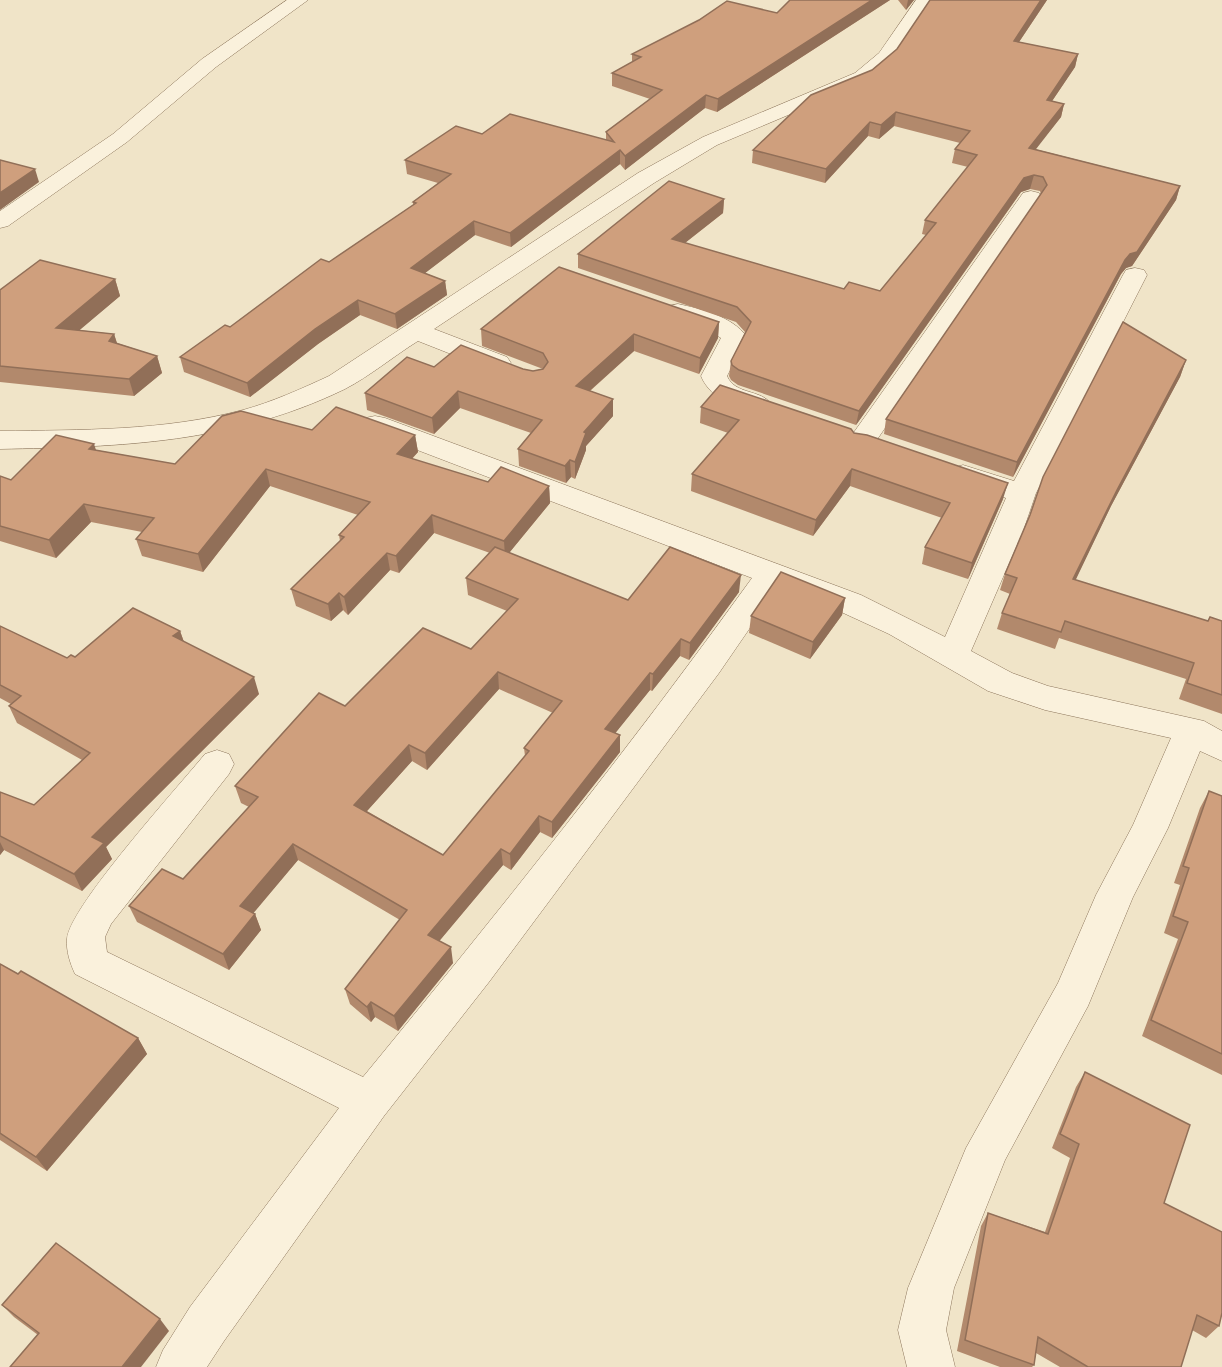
<svg xmlns="http://www.w3.org/2000/svg" width="1222" height="1367" viewBox="0 0 1222 1367" font-family="Merriweather,serif">
<style>
.lines{fill:none;stroke-linecap:round;stroke-linejoin:round}
.minor-casing{stroke:#8d765c;stroke-width:1}
.minor{fill:#faf1dc;fill-rule:evenodd}
.wall{fill:#b2896c;fill-rule:evenodd}
.shaded-wall{fill:#916f58}
.building{fill:#cf9f7d;stroke:#916f58;stroke-width:1.5;fill-rule:evenodd}
</style>
<rect width="100%" height="100%" fill="#f0e4c8"/>
<g class="lines">
<defs>
<g id="minor">
<path d="M287,0h21l-92,67 -89,75 -119,84 -8,2v-17l113,-77 89,-75z"/>
<path d="M916,0h18l-41,61 -24,20 -152,64 -63,38 -220,146 73,28 4,6 -4,6 -9,2 -9,-2 -71,-28c-24,15 -48,35 -73,48 -111,54 -224,58 -345,60v-18c81,-1 164,0 243,-21 29,-8 58,-21 86,-34l309,-203 65,-36 152,-64 24,-20z"/>
<path d="M1031,191l8,2 3,5 -170,249 -10,3 -10,-3 -4,-6 4,-6 171,-242z"/>
<path d="M1135,268l9,2 3,5 -111,218 -13,38 -52,120 41,22 36,13 156,35 18,10v30l-22,-10 -32,77 -35,69 -45,109 -83,154 -51,128 -8,42 9,37h-48l-9,-37 10,-42 58,-140 92,-165 38,-88 37,-70 38,-87 -126,-28 -57,-19 -99,-57 -50,-23 -61,-24 -59,86 -230,309 -105,134 -160,225 -17,26h-51l7,-17 27,-43 149,-199 -264,-134c-5,-11 -9,-23 -8,-35 2,-32 112,-153 138,-185l12,-4 12,4 5,10 -5,10 -118,150 -6,13 2,15 256,125c134,-163 266,-328 389,-499l-387,-148 -4,-6 4,-6 10,-2 10,2 476,177 84,42 61,-139 -53,-18 -4,-6 4,-6 10,-3 51,16 109,-206 3,-5z"/>
<path d="M678,304c23,5 54,12 69,33l-20,39c8,19 34,13 44,28l-3,6c-25,6 -58,-11 -67,-34l20,-38 -15,-9 -37,-13 -3,-5 3,-5z"/>
</g>
</defs>
<use href="#minor" class="minor-casing"/>
<use href="#minor" class="minor"/>
</g>
<g class="wall">
<path d="M790,0h100l-173,112 -12,-4 -80,62 -5,-6 -109,83 -36,-12 -50,38 20,8 2,14 -50,34 -37,-14 -42,29 -68,53 -66,-25 -4,-15 50,-30 99,-65 84,-57v-3l25,-19 -31,-9 -2,-14 77,-26 124,6v-8l44,-33 -38,-13v-13l20,-11v-8l145,-41z"/>
<path d="M898,0h16l-8,10z"/>
<path d="M930,0h117l-28,42 59,12 -3,13 -23,34 12,3 -3,13 -26,32 145,37 -4,14 -44,66 -6,2 -5,6 -108,203 -129,-43 2,-15 155,-225 -1,-3 -10,-2 -9,3 -165,233 -118,-40 -7,-5 -2,-4 2,-15 14,-29 -9,-10 -158,-54v-14l146,-55 -1,14 -38,30 159,46 36,2 46,-56 -4,-1 3,-14 43,-53 -16,-4 3,-14 5,-6 -66,-17 -15,13 -11,-3 -43,47 -73,-20 1,-13 119,-80 25,-21z"/>
<path d="M115,279l5,17 -41,34 35,4 3,9 40,13 5,17 -28,23 -134,-14v-92z"/>
<path d="M719,322l-1,16 -19,36 -65,-23 -44,40 23,8v17l-27,30v4l-11,29 -4,-2 -5,6 -47,-17 -1,-17 13,-16 -71,-25 -26,26 -67,-24 -2,-17 69,-26 89,2 10,2 10,-2 -61,-23 -1,-17z"/>
<path d="M1186,360l-6,17 -69,129 -36,74 133,41h14v93l-43,-15 7,-20 -127,-41 -4,11 -58,-20 5,-16 8,-19 -10,-4 5,-16z"/>
<path d="M701,407l153,26 149,66 -35,80 -46,-15 3,-17 17,-29 -92,-32 -37,50 -122,-45 1,-17 36,-41 -28,-10z"/>
<path d="M312,430l103,5 3,17 -6,7 76,23 61,4 1,17 -41,50 119,47 111,-8 -50,68 -9,-4 -28,35 -2,-1 -35,43 5,19 -68,86 -12,-6 -29,38 -8,-5 -64,76 14,22 -55,68 -23,-14 -4,5 -21,-18 -5,-15 55,-69 -102,-60 -45,53 2,1 6,16 -32,40 -92,-48 -8,-16 54,-27 66,-72 -8,-4 -6,-17 110,-80 126,-57 36,-38 -39,-16 -2,-17 24,-25 -56,-20 -35,40 -9,-3 -42,45 -5,-5 -12,11 -35,-15 -5,-17 49,-48 -1,-6 19,-20 -88,-29 -67,86 -61,-16 -6,-17 6,-7 -51,-10 -35,36 -56,-17v-65l11,4 85,-30 79,14zM499,689l54,24 -29,35 1,8 -82,99 -76,-44 45,-50 15,9z"/>
<path d="M845,598l-3,17 -32,44 -61,-26 2,-17z"/>
<path d="M0,626l67,32 113,-27 4,11 75,52 -153,153 6,12 -30,32 -78,-41 -4,5v-63l34,13 48,-45 -65,-37 -8,-17 2,-2 -11,-6z"/>
<path d="M1209,791l13,5v279l-80,-39 36,-97 -14,-6 16,-48 -6,-2 26,-75z"/>
<path d="M0,964l138,74 9,16 -100,117 -47,-31z"/>
<path d="M1085,1072l79,131 55,123 -13,12 -14,-8 -11,37h-121l-24,-14 -2,12 -2,2h-32l-43,-16 24,-125 7,-13 57,19 25,-74 -18,-10 24,-61z"/>
<path d="M2,1305l167,26 -131,4 -24,-18z"/>
</g>
<g class="shaded-wall">
<path d="M872,0h18l-173,112 1,-13z"/>
<path d="M908,0h6l-8,10z"/>
<path d="M1041,0h6l-36,54 3,-13z"/>
<path d="M1078,54l-3,13 -31,46 3,-13z"/>
<path d="M706,95l-1,13 -80,62v-14z"/>
<path d="M1064,104l-3,13 -35,45 3,-14z"/>
<path d="M896,112l-2,14 -15,13 2,-14z"/>
<path d="M870,122l-2,14 -43,47 1,-14z"/>
<path d="M620,150v14l-109,83 -1,-14z"/>
<path d="M35,169l4,13 -39,28v-17z"/>
<path d="M1034,175l-4,14 -9,3 -165,233 3,-14 165,-233z"/>
<path d="M1180,186l-4,14 -44,66 -6,2 -5,6 -108,203 4,-15 108,-202z"/>
<path d="M724,199l-1,14 -51,40v-14z"/>
<path d="M474,221l1,14 -63,48 -1,-15z"/>
<path d="M115,279l5,17 -58,49 -6,-17z"/>
<path d="M445,281l2,14 -50,34 -2,-15z"/>
<path d="M358,300l2,15 -42,29 -68,53 -3,-14 68,-54z"/>
<path d="M719,322l-1,16 -19,36 1,-16z"/>
<path d="M114,334l5,16 -10,-9z"/>
<path d="M634,334v17l-58,52v-17z"/>
<path d="M157,356l5,17 -28,23 -5,-17z"/>
<path d="M1186,360l-6,17 -69,129 -43,90 5,-17 44,-89z"/>
<path d="M458,391l2,17 -26,26 -2,-16z"/>
<path d="M613,399v17l-27,30v4l-11,29v-17l9,-30z"/>
<path d="M415,435l3,17 -18,19 -3,-17z"/>
<path d="M94,444l6,18 -11,-13z"/>
<path d="M570,460l1,17 -5,6 -1,-17z"/>
<path d="M266,469l4,17 -67,86 -5,-18z"/>
<path d="M852,469l-2,17 -37,50 3,-16z"/>
<path d="M1008,483l-5,16 -35,80 4,-16z"/>
<path d="M549,486l1,17 -45,55 -1,-17z"/>
<path d="M84,504l7,18 -35,36 -7,-18z"/>
<path d="M432,515l2,18 -35,40 -3,-17z"/>
<path d="M387,553l3,17 -42,45 -4,-18z"/>
<path d="M741,575l-2,17 -50,68 1,-17z"/>
<path d="M339,593l4,17 -12,11 -3,-17z"/>
<path d="M845,598l-3,17 -32,44 3,-17z"/>
<path d="M180,631l6,17 -13,-12z"/>
<path d="M681,639l-1,17 -28,35 1,-17z"/>
<path d="M498,672l1,17 -72,81 -2,-17z"/>
<path d="M650,673v17l-45,56v-17z"/>
<path d="M254,677l5,17 -153,153 6,12 -30,32 -8,-17 18,-37z"/>
<path d="M620,735v17l-68,86v-16z"/>
<path d="M409,745l3,16 -54,60 -4,-16z"/>
<path d="M539,816l1,16 -29,38 -1,-16z"/>
<path d="M0,842l4,8 -4,5z"/>
<path d="M293,844l5,16 -52,62 -6,-16z"/>
<path d="M501,849l2,16 -72,86 -3,-16z"/>
<path d="M255,914l6,16 -32,40 -6,-16z"/>
<path d="M451,947l2,16 -55,68 -4,-15z"/>
<path d="M371,1002l4,15 -4,5 -4,-15z"/>
<path d="M138,1038l9,16 -100,117 -11,-14z"/>
<path d="M160,1319l9,12 -28,36h-19z"/>
</g>
<g class="building">
<path d="M790,0h82l-154,99 -12,-4 -81,61 -5,-6 -110,83 -36,-12 -63,47 34,13 -50,33 -37,-14 -43,29 -68,54 -67,-26 45,-32 5,2 91,-68 8,3 87,-59 -3,-1 38,-28 -46,-14 51,-34 26,8 28,-20 104,28 -8,-10 56,-42 -50,-17 29,-16 -9,-3 67,-34 28,-19 50,12z"/>
<path d="M930,0h111l-27,41 64,13 -31,46 17,4 -35,44 151,38 -43,66 -7,2 -5,6 -108,202 -131,-43 161,-234 -4,-8 -9,-2 -10,3 -165,233 -120,-41 -7,-5 -1,-4 20,-39 -14,-15 -159,-53 91,-73 55,18 -52,40 172,50 5,-7 31,9 56,-68 -11,-3 52,-65 -22,-6 15,-18 -74,-19 -15,13 -11,-3 -44,47 -73,-19 58,-55 61,-25 25,-21z"/>
<path d="M0,160l35,9 -35,24z"/>
<path d="M40,260l75,19 -59,49 58,6 -5,7 48,15 -28,23 -129,-13v-76z"/>
<path d="M559,267l160,55 -19,36 -66,-24 -58,52 37,13 -29,33 2,1 -11,29 -5,-2 -5,6 -47,-17 24,-29 -84,-29 -26,27 -67,-25 42,-36 27,10 27,-22 62,24 10,2 10,-2 5,-7 -5,-9 -62,-24z"/>
<path d="M1123,322l63,38 -69,130 -44,89 135,42 2,-4 12,4v74l-35,-12 7,-20 -129,-42 -4,11 -59,-19 15,-35 -12,-4 25,-59 13,-38z"/>
<path d="M720,385l131,44 3,4 13,2 141,48 -36,80 -47,-16 25,-44 -98,-34 -36,51 -124,-46 47,-54 -38,-13z"/>
<path d="M336,407l79,28 -18,19 91,28 13,-15 48,19 -45,55 -72,-26 -36,41 -9,-3 -43,44 -5,-4 -11,11 -37,-15 53,-52 -5,-2 31,-33 -104,-33 -68,85 -62,-15 18,-21 -70,-14 -35,36 -49,-14v-50l11,4 45,-45 38,9 -5,5 86,15 47,-48 19,-5 71,19z"/>
<path d="M495,547l133,53 42,-53 71,28 -51,68 -9,-4 -28,35 -3,-1 -45,56 15,6 -68,87 -13,-6 -29,38 -9,-5 -73,86 23,12 -57,69 -23,-14 -4,5 -22,-18 62,-79 -114,-66 -53,62 15,8 -32,40 -94,-48 33,-37 21,10 75,-82 -23,-11 84,-93 26,13 78,-78 48,21 47,-50 -52,-21zM498,672l64,29 -38,47 5,3 -86,104 -89,-50 55,-60 16,8z"/>
<path d="M781,572l64,26 -32,44 -62,-26z"/>
<path d="M133,608l47,23 -7,5 81,41 -162,160 12,6 -30,31 -74,-38v-44l34,13 56,-52 -81,-47 12,-10 -21,-11v-59l67,32 4,-3 4,2z"/>
<path d="M1209,791l13,5v258l-71,-34 37,-98 -15,-6 16,-48 -6,-2z"/>
<path d="M0,964l18,10 3,-3 117,67 -102,119 -36,-24z"/>
<path d="M1085,1072l105,53 -26,78 58,29v81l-3,13 -22,-11 -16,52h-93l-50,-30 -4,28 -69,-25 23,-127 60,21 31,-90 -19,-10z"/>
<path d="M56,1243l104,76 -38,48h-112l29,-34 -37,-28z"/>
</g>
</svg>
